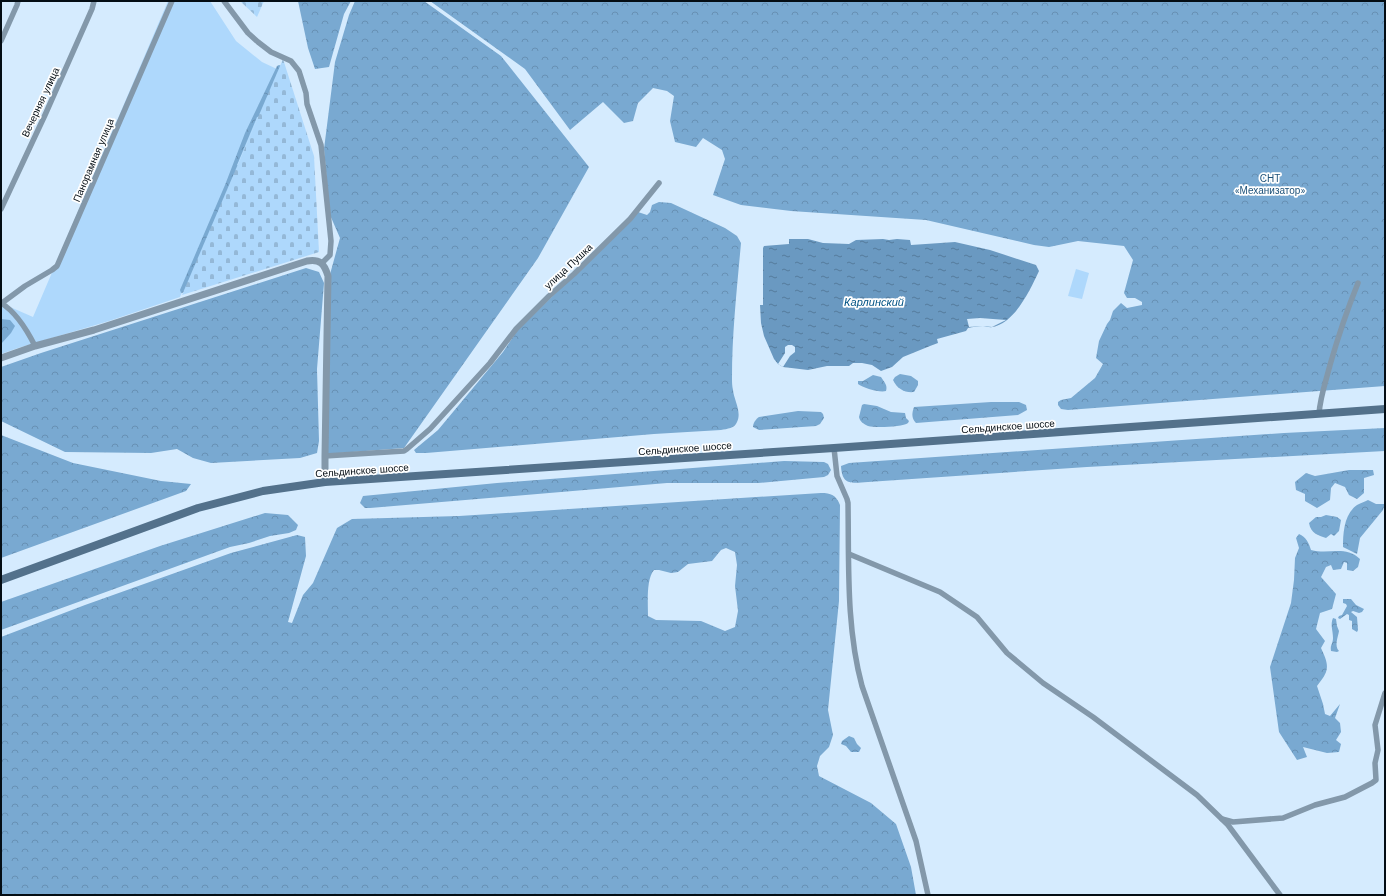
<svg xmlns="http://www.w3.org/2000/svg" width="1386" height="896" viewBox="0 0 1386 896" font-family="'Work Sans',sans-serif">
<style>
.green{fill:#aed8fc}
.forest{fill:url(#forest-crowns);fill-rule:evenodd}
.cemetery{fill:url(#cemetery-stones)}
.water{fill:url(#water-ripples)}
.pier{fill:#d5ebfe}
.lines{fill:none;stroke-linecap:round;stroke-linejoin:round}
.minor{stroke:#8398aa;stroke-width:5.5}
.tertiary{stroke:#8398aa;stroke-width:7}
.secondary{stroke:#53718b;stroke-width:8}
.labels{text-anchor:middle;stroke-width:3.5;stroke-linejoin:round;paint-order:stroke}
.street-label{font-size:10px;fill:#040d14;stroke:#fff}
.park-label{font-size:10px;fill:#1d527a;stroke:#fff}
.water-label{font-size:11px;font-style:italic;fill:#005385;stroke:#fff}
</style>
<defs>
<pattern id="forest-crowns" width="20" height="18" patternUnits="userSpaceOnUse"><rect width="20" height="18" fill="#79a9d1"/><path d="M2 6a3 3 0 1 1 6 0M12 15a3 3 0 1 1 6 0" fill="none" stroke="#6790b3"/></pattern>
<pattern id="cemetery-stones" width="16" height="16" patternUnits="userSpaceOnUse"><rect width="16" height="16" fill="#aed8fc"/><path d="M2 7V4a2 2 0 0 1 4 0v3zM10 15v-3a2 2 0 0 1 4 0v3z" fill="#94b8d7"/></pattern>
<pattern id="water-ripples" width="26" height="14" patternUnits="userSpaceOnUse"><rect width="26" height="14" fill="#6a99c1"/><path d="M2 4q2-2 4 0t4 0M15 11q2-2 4 0t4 0" fill="none" stroke="#557b9c"/></pattern>
</defs>
<rect width="100%" height="100%" fill="#d5ebfe"/>
<g class="green">
<path d="M168,1h42l26,40 26,21 17,8 -99,227 -71,24 -91,27 -17,6v-51l32,14z"/>
<path d="M1076,269l13,4 -7,26 -14,-3z"/>
</g>
<g class="forest">
<path d="M298,1h53l-7,13 -15,53 -14,2 -7,-21z"/>
<path d="M355,1h69l77,55 88,111 -51,91 -134,190 -77,6 2,-176 11,-40 -10,-23 -6,-66 11,-87 14,-47z"/>
<path d="M430,1h955v385l-317,24 -7,-1 -3,-4v-3l3,-2 10,-2 24,-20 8,-14 -7,-6 3,-17 8,-17 3,-4 3,-9 8,-8 6,5 15,-3v-3l-7,-4h-8l-3,-5 9,-33 -9,-14 -46,-5 -29,6 -15,-2 -108,-25 -135,-9 -50,-6 -28,-10 12,-36 -3,-9 -19,-12 -7,9 -21,-5 -5,-21 4,-25 -7,-5 -14,-3 -15,15 -5,18 -9,2 -21,-21 -33,28 -45,-61z"/>
<path d="M279,65l5,2 -20,48 -7,2 -20,48 4,2 -55,125 -5,1 -1,-3 45,-105 20,-52 32,-67z"/>
<path d="M659,202l12,1 54,25 12,8 4,7c-4,45 -9,90 -9,135 0,4 0,8 1,12 1,10 9,22 4,32 -2,6 -10,7 -16,8l-67,4 -228,19h-10l-2,-3 24,-20 65,-78 14,-21 121,-119 9,3 3,-3 2,-7z"/>
<path d="M306,268l13,4 5,11 -7,86 2,72 -2,12 -17,5 -89,5 -18,-5 -16,-9 -26,4 -86,-1 -64,-31v-54l40,-14z"/>
<path d="M1,319l9,1 5,6 -4,7 -10,11z"/>
<path d="M900,374l11,2 7,5v4l-4,7c-9,1 -17,-3 -21,-12l2,-3z"/>
<path d="M873,375l8,2c3,5 7,8 5,14 -6,2 -23,-3 -28,-7v-3h5z"/>
<path d="M991,402h28l7,3 1,5 -9,5 -102,8c-5,-5 -4,-10 -2,-16z"/>
<path d="M864,404l13,2 14,6 14,1 1,5 3,3 -1,2c-5,4 -33,5 -40,3 -4,-2 -8,-4 -9,-9l3,-12z"/>
<path d="M798,411l23,1 2,2 1,4 -4,6 -4,2 -57,4 -6,-3c0,-4 3,-8 6,-10z"/>
<path d="M1385,428v23l-298,16 -219,15c-16,1 -26,4 -27,-16l8,-3 435,-30z"/>
<path d="M1,435l72,28 88,18 30,3 -5,7 -185,67z"/>
<path d="M784,461l40,1 4,2 3,6 -3,5 -4,2 -66,6h-91l-297,25h-5l-5,-5 3,-7 134,-13z"/>
<path d="M1349,470h24l1,5 -10,3v15l-7,6 -8,-4 -4,-8 -10,-4 -4,5 -1,12 -13,8 -12,-7v-7l-9,-4 -1,-8 11,-9 9,3z"/>
<path d="M821,493c10,0 15,2 19,12l-1,96 -11,109 5,25 -4,12 -9,9 -3,10 2,10 52,27 25,21 15,43 5,28h-915v-258l84,-32 146,-52 66,-18 8,2 1,19 -18,66 4,1 11,-28 10,-12 24,-55 15,-9 107,-3zM726,548l9,4 2,13 -2,21 3,25 -3,16 -10,4 -24,-10 -45,-1 -8,-4c0,-12 -2,-37 6,-46h5l12,3 7,-1 10,-8 24,-3 9,-11z"/>
<path d="M1368,500l8,4h9l-2,6 -23,28 -3,16 -14,-7c0,-14 1,-33 14,-42 3,-2 8,-3 11,-5z"/>
<path d="M265,513l23,2 10,10 -2,5 -7,3 -19,3 -21,7 -19,4 -229,83v-28l159,-56z"/>
<path d="M1326,515l11,2 4,3 -2,11 -5,5 -3,-2 -5,4c-8,-3 -15,-4 -17,-15l7,-6h5z"/>
<path d="M1299,534c7,3 10,9 12,16 18,5 34,-5 49,9l-2,8 -5,4 -6,-1v-7l-3,-1 -3,7 -8,1 -2,-5 -5,2 -5,10 15,17 -4,15 -12,4 -4,16 9,12 -4,7c9,19 8,23 -4,38l6,18 2,10 5,2 10,-12 -5,14 5,5 1,9 -5,8 5,4 -2,8 -12,1 -24,-6 4,10 -10,3 -18,-28 -9,-65 21,-64 3,-23 1,-22 4,-10 -3,-10z"/>
<path d="M1343,599h8l5,6 8,4 -2,3 -3,1 -6,-2 -2,1 6,5 1,13 -1,2 -5,-3v-8l-3,-1v-5l-2,-1 -7,5 -2,-1 1,-2 3,-1 5,-9 -1,-2 -3,-1z"/>
<path d="M1333,618l3,1 1,7 2,5c-1,6 -5,15 0,20l-2,1 -6,-1c-1,-7 2,-7 2,-13 0,-8 -3,-13 0,-20z"/>
<path d="M849,736l5,2 3,6 4,4 -2,4h-8l-5,-6 -5,-2 1,-3z"/>
</g>
<g class="cemetery">
<path d="M240,1h24l-7,16z"/>
<path d="M283,59l31,97 5,96 -137,43z"/>
</g>
<path class="water" d="M789,239h19l15,4 26,1 7,-4 27,-1 6,1 8,-1 13,1 1,5 44,-3 35,8 46,15 3,6c-9,19 -24,52 -47,56 -2,1 -6,-1 -9,-1 -5,0 -10,1 -15,2l-2,3 -29,8 1,4 -8,3 -27,11 -11,10 -11,4 -9,-6 -10,-2h-9l-4,3h-22l-19,4 -25,-3 -5,-3 -4,-5 -10,-23 -3,-13 -1,-18h3v-57l1,-2 25,-2z"/>
<g class="pier">
<path d="M980,318l26,2 -14,7 -9,-1 -14,1 -2,-8z"/>
<path d="M788,345h4l3,2v5l-5,4 -7,11 -5,-3 7,-11v-6z"/>
</g>
<g class="lines">
<g class="minor">
<path d="M224,1l24,32 10,9 13,10 20,9 8,10 7,22 1,11 14,41 10,96 -1,14 -8,8"/>
<path d="M1,41l16,-36 1,-4"/>
<path d="M1,209l44,-94 47,-106 2,-8"/>
<path d="M1,303c15,9 26,27 34,43"/>
<path d="M2,303l23,-17 27,-16 5,-4 115,-265"/>
<path d="M1319,414c1,-17 7,-33 11,-49 8,-28 17,-55 28,-82"/>
<path d="M834,448l3,28 10,23 1,4c1,61 -2,124 14,183l54,155 12,54"/>
<path d="M325,456l79,-5 3,-2 23,-20 60,-66 26,-34 33,-33 25,-22 56,-55 29,-36"/>
<path d="M849,554l91,38 37,25 30,36 36,30 50,34 104,78 31,30 52,70"/>
<path d="M1222,819l11,3 50,-4 32,-13 30,-8 27,-14 4,-3 -1,-17 3,-13 -3,-25 10,-32"/>
</g>
<path class="tertiary" d="M1,358l34,-12 59,-16 213,-69c13,-2 17,2 21,15l-3,180v26"/>
<path class="secondary" d="M1,580l197,-72 65,-17 62,-9 509,-34 551,-39"/>
</g>
<g class="labels">
<g class="street-label">
<text transform="translate(40 102) rotate(-65)" y="4">Вечерняя улица</text>
<text transform="translate(93 160) rotate(-67)" y="4">Панорамная улица</text>
<text transform="translate(568 266) rotate(-43)" y="4">улица Пушка</text>
<text transform="translate(1008 426) rotate(-4)" y="4">Сельдинское шоссе</text>
<text transform="translate(685 448) rotate(-4)" y="4">Сельдинское шоссе</text>
<text transform="translate(362 470) rotate(-4)" y="4">Сельдинское шоссе</text>
</g>
<g class="park-label">
<text x="1270" y="182">СНТ<tspan x="1270" dy="12">«Механизатор»</tspan></text>
</g>
<g class="water-label">
<text x="874" y="306">Карлинский</text>
</g>
</g>
<rect width="1386" height="896" fill="none" stroke="#040d14" stroke-width="4"/>
</svg>
